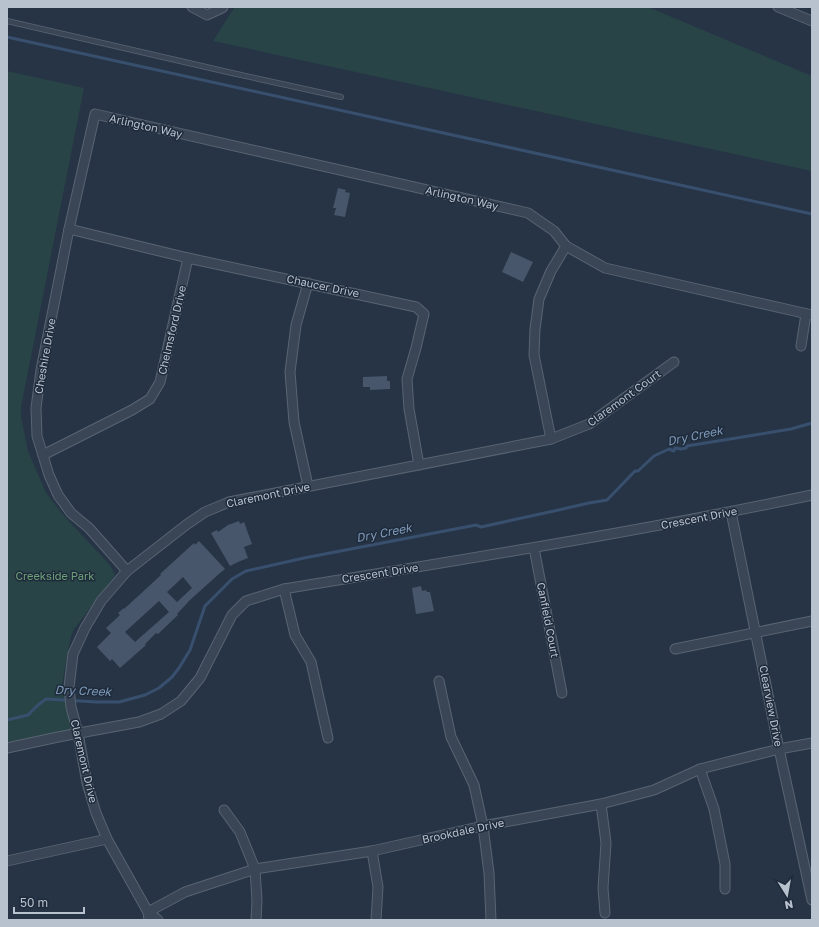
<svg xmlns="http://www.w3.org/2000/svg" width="819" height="927" viewBox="0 0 819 927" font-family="'Golos Text',sans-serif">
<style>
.green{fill:#284447}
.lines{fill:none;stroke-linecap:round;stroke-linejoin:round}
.stream{stroke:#38506e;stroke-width:3}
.building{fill:#47566a;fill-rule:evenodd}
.service-casing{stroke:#596472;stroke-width:6}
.minor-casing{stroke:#596472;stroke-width:11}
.service{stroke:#3a4655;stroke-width:4.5}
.minor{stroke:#3a4655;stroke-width:9}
.labels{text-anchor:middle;stroke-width:3;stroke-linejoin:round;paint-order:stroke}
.street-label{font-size:11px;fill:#b8c1ce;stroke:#1f2b3b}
.park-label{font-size:11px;fill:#6ea178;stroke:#1f2b3b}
.water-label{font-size:12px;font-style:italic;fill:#7d98b7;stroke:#1f2b3b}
</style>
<rect width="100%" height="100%" fill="#263446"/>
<g class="green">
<path d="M235,7h413l164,69v95l-599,-130 19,-30z"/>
<path d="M7,71l77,17 -63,319v10l7,34 18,42 19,24 45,48 5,10 -4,6 -37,48 -3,7 -9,49 11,46 -66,11z"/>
</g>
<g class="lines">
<g class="stream">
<path d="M7,37l805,177"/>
<path d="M7,720l21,-5 10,-10 8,-6 51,3h22l26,-7 14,-7 13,-11 7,-9 11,-18 15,-44 27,-27 14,-8 58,-13 172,-33 5,2 73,-16 35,-8 18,-3 28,-29h3l16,-15 15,-7 5,2 1,-3 6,1 5,-1 1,-2 104,-17 21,-6"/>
</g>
</g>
<g class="building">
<path d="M338,188l8,2 -1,2 5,1 -5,24 -11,-2 2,-7h-3z"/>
<path d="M511,252l22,10 -10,20 -21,-10z"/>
<path d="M387,376v5h3v8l-20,1v-3h-7v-10z"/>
<path d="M239,521l1,3 4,-2 8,22 -8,3 4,11 -10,4 -8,4 -19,-33 6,-3 1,2 10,-7z"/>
<path d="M199,541l26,28 -5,4 -30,27 -13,14 1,1 -20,19 -2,-1 -11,11 1,1 -26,23 -8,-9 -2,2 -13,-14 14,-14 -5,-5 14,-13 -2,-2 6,-5v1l37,-34 -1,-1 34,-31 1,2zM183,577l9,11 -15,14 -10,-10zM159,601l10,11 -34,30 -10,-10z"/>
<path d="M421,586l1,5 4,-1 1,2h3l4,19 -18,3 -4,-26z"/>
</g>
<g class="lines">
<defs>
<path id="service" d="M7,21l225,52 109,24"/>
<g id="minor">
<path d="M192,7l15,8 15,-7 1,-1"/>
<path d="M778,7l34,14"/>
<path d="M69,229l119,29 228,49 8,7 -8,34 -9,31 2,30 10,56"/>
<path d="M801,346l5,-32"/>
<path d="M551,439l-17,-84 1,-26 4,-30 12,-28 15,-25"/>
<path d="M43,455l89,-45 18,-11 10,-17 28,-124"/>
<path d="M308,486l-14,-64 -4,-50 6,-47 12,-42"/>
<path d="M731,512l48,237 33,151"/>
<path d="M534,548l28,145"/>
<path d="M127,571l-38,-43 -18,-15 -13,-18 -9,-20 -12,-39 -1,-28 5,-38 28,-141 26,-115 433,99 26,18 12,15 39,22 207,47"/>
<path d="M284,589l11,46 16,27 17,76"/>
<path d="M675,649l137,-28"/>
<path d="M439,681l12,56 23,48 9,41 6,47 2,47"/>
<path d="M7,748l51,-11 81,-15 22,-8 20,-13 19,-23 32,-63 14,-14 38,-12c176,-29 353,-57 528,-94"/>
<path d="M700,769l14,40 11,55v25"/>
<path d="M601,804l5,39 -3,45 2,25"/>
<path d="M224,810l16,22 15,37 2,32 -1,19"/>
<path d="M372,851l6,36 -2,33"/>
<path d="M7,861l100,-22"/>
<path d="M148,912l37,-20 70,-23 117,-18 111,-25 118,-22 53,-14 46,-21 79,-20 33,-6"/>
<path d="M148,912l10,8"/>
<path d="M149,920l-1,-8 -41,-73 -11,-26 -9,-30 -9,-50 -7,-26 -2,-20 4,-33 12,-26 16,-27 26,-30 59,-46 19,-13 24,-10 322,-63 38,-15 85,-62"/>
</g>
</defs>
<use href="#service" class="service-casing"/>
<use href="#minor" class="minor-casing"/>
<use href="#service" class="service"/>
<use href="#minor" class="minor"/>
</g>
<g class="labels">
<g class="street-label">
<text transform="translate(146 126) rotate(13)" y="4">Arlington Way</text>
<text transform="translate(462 198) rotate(13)" y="4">Arlington Way</text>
<text transform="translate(323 286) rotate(12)" y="4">Chaucer Drive</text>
<text transform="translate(172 330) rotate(-77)" y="4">Chelmsford Drive</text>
<text transform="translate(45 356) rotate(-80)" y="4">Cheshire Drive</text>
<text transform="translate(624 398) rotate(-36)" y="4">Claremont Court</text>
<text transform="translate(268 495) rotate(-12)" y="4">Claremont Drive</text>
<text transform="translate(699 518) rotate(-11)" y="4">Crescent Drive</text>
<text transform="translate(380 573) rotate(-9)" y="4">Crescent Drive</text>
<text transform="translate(548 620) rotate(79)" y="4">Canfield Court</text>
<text transform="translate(771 706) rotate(79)" y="4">Clearview Drive</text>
<text transform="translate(84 761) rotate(77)" y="4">Claremont Drive</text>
<text transform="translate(463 831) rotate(-12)" y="4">Brookdale Drive</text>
</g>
<g class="park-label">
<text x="55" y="580">Creekside Park</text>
</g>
<g class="water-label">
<text transform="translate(695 436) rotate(-12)" y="4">Dry Creek</text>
<text transform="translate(384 533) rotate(-11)" y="4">Dry Creek</text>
<text transform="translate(83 691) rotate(2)" y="4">Dry Creek</text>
</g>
</g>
<rect width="819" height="927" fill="none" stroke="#b8c1ce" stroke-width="16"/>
<g transform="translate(787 895) rotate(169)" stroke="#1f2b3b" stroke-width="3" paint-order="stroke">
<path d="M0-3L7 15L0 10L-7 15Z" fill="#b8c1ce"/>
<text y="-6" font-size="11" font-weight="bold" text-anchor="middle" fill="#b8c1ce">N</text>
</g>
<path d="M14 907v6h70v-6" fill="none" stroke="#b8c1ce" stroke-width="2"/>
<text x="20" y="907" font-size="12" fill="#b8c1ce" stroke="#1f2b3b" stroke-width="3" paint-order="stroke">50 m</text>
</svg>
